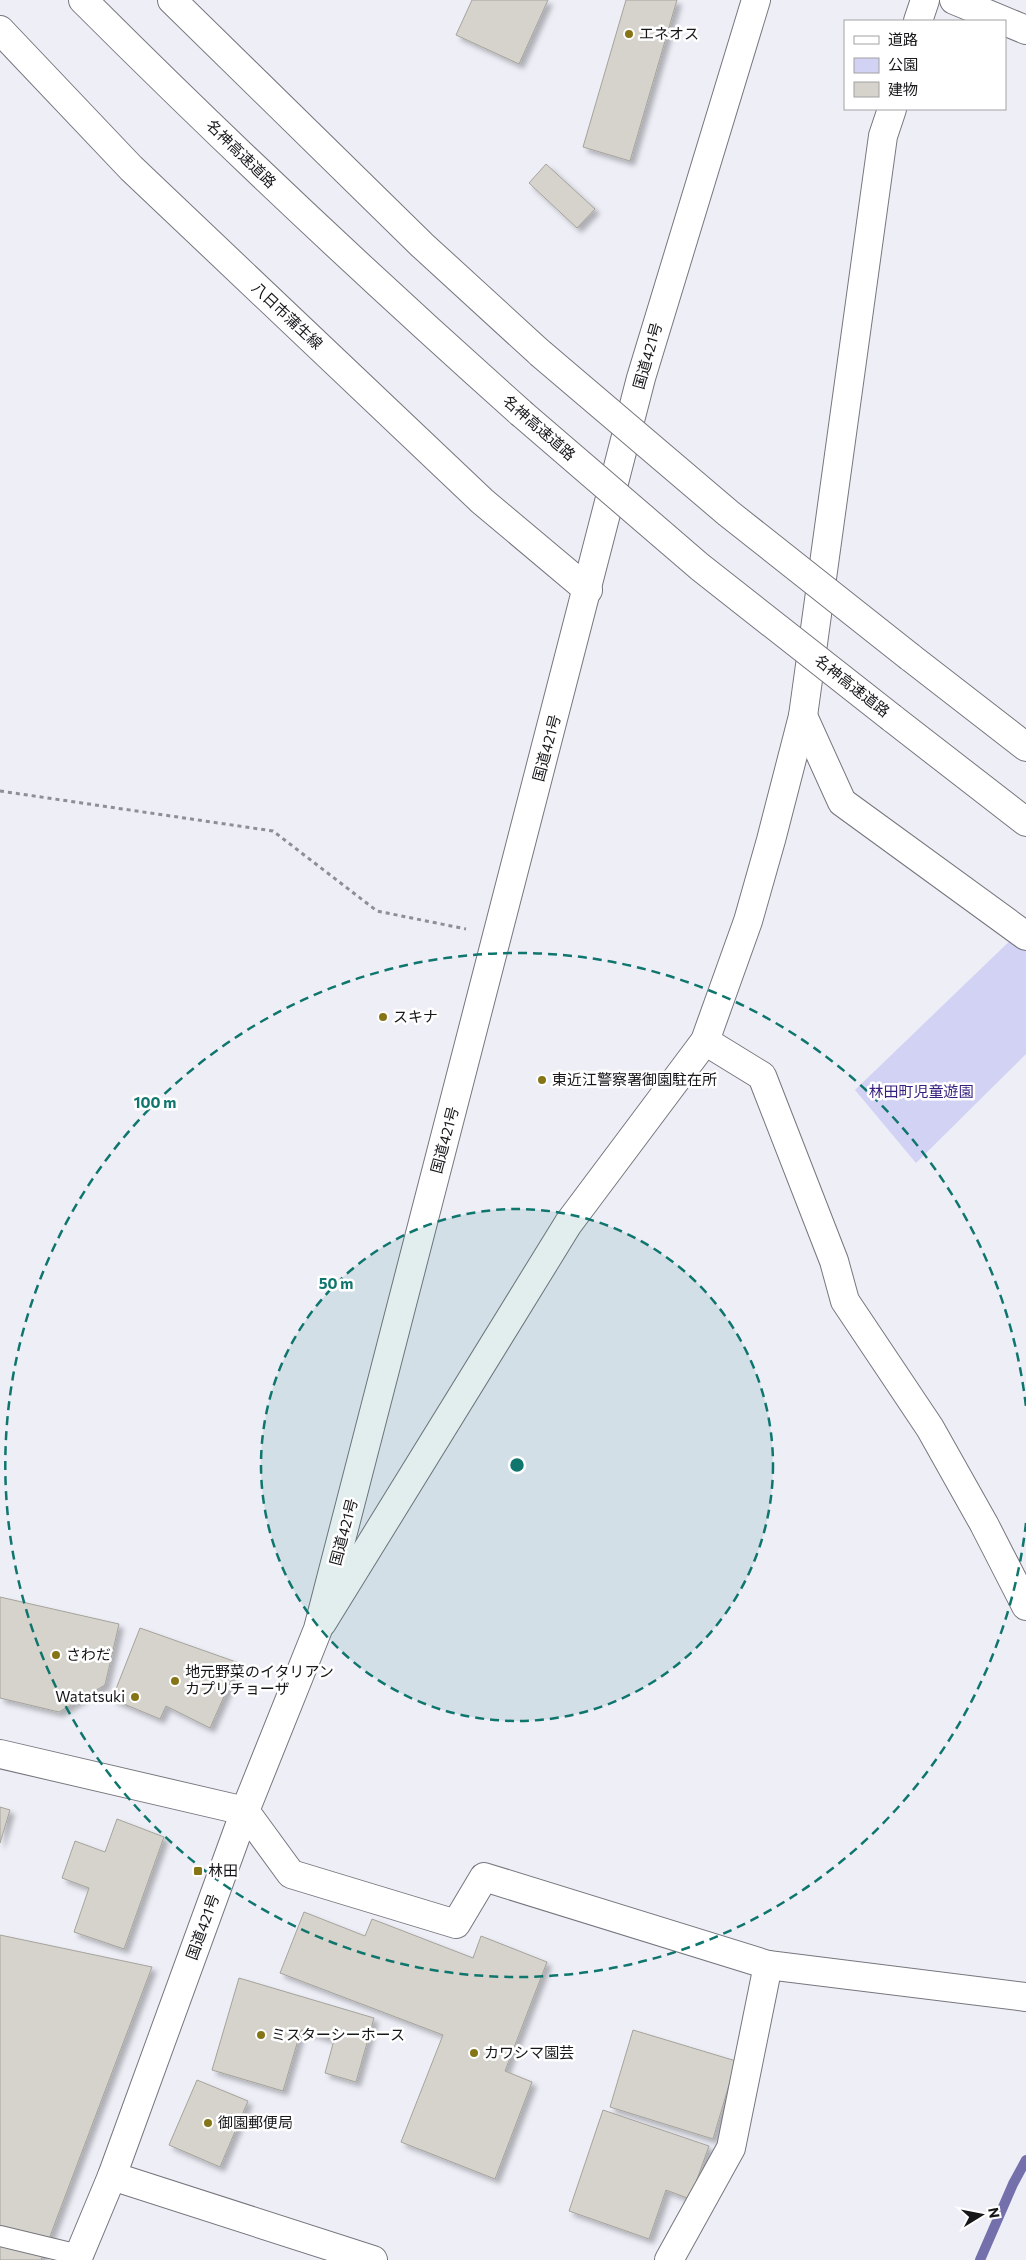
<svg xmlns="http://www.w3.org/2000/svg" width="1026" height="2260" viewBox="0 0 1026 2260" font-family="Commissioner,'Noto Sans JP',sans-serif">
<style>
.green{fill:#d2d2f4}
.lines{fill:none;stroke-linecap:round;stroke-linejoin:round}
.stream{stroke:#7470ac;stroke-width:10}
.building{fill:#d5d3cb;stroke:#a5a39b;filter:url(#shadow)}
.lane-casing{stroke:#76767e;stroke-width:22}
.street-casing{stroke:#76767e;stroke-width:30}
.secondary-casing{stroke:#76767e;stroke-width:30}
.primary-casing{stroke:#76767e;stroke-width:30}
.highway-casing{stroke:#76767e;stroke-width:30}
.path{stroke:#8e8e94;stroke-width:3;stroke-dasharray:4 4;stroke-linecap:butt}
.lane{stroke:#fff;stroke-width:20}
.street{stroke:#fff;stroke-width:28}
.secondary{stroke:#fff;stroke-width:28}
.primary{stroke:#fff;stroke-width:28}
.highway{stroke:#fff;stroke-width:28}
.highway-bridge-casing{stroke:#76767e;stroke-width:30;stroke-linecap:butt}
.highway-bridge{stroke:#fff;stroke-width:28}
.ring{fill:none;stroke:#0f766e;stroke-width:2.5;stroke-dasharray:9 6}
.poi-dot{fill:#857517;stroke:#fff;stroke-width:2}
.labels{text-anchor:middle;stroke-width:5;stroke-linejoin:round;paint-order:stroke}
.poi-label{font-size:15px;fill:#17171a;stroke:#fff;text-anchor:start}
.street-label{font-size:15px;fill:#17171a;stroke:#fff}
.park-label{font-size:15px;fill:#361f7f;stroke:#fff}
.centre{fill:#0f766e;stroke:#fff;stroke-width:2.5}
.ring-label{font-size:15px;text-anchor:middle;font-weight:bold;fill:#0f766e;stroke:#fff;stroke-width:5;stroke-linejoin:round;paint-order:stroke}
</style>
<defs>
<filter id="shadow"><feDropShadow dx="4.5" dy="4.5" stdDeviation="2.5" flood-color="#0004"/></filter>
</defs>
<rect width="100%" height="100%" fill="#eeeef7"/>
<path class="green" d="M1020,931l6,5v118l-110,109 -61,-73z"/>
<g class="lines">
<path class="stream" d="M980,2260l33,-76 13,-24"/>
</g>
<g class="building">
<path d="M472,0h76l-29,64 -63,-29z"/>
<path d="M626,0h51l-47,161 -47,-14z"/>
<path d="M546,164l49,45 -18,19 -48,-45z"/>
<path d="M0,1597l119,27 -14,61 -46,27 -59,-14z"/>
<path d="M140,1628l99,35 -29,65 -44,-22 -6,13 -48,-20z"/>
<path d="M0,1807l10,3 -10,33z"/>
<path d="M117,1819l47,18 -40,112 -50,-17 15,-44 -27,-10 13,-37 30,11z"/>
<path d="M304,1912l61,24 7,-17 101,39 8,-22 66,26 -42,109 27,11 -37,97 -94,-37 42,-107 -163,-62z"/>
<path d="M0,1935l152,32 -111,293h-41z"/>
<path d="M239,1978l135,40 -18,64 -31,-9 9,-33 -33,-10 -18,61 -71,-21z"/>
<path d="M633,2030l103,31 -23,78 -103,-32z"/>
<path d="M197,2080l51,21 -28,66 -51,-22z"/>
<path d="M603,2110l106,36 -19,53 -24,-9 -17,49 -80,-28z"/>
</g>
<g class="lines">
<defs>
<path id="lane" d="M0,2236l79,19"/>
<g id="street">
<path d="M954,0l72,30"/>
<path d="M918,21l7,-21"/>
<path d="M803,716l39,86 184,134"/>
<path d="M705,1041l57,35 72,185 11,40 85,127 54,96 42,82"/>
<path d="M322,1623l246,-399 137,-183 43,-120 23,-81 32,-124 80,-580 9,-27"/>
<path d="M245,1811l46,63 165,50 28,-47 284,88 258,32"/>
<path d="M112,2176l261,84"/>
<path d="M669,2260l62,-112 37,-183"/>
</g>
<path id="secondary" d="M0,1754l245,57"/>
<path id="primary" d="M0,30l131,138 351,333 106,89"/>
<g id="highway">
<path d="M83,0c142,142 288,279 438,413"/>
<path d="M172,0l250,245 118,108"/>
<path d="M910,657l116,90"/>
<path d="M892,718l134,104"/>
<path d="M77,2260l35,-84 133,-365 73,-182 323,-1251 115,-378"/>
</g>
</defs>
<use href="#lane" class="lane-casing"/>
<use href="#street" class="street-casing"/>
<use href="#secondary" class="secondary-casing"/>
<use href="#primary" class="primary-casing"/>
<use href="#highway" class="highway-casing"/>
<path class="path" d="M0,791l273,40 104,80 89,18"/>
<use href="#lane" class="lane"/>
<use href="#street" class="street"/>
<use href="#secondary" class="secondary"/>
<use href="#primary" class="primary"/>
<use href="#highway" class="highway"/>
<defs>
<g id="highway-bridge">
<path d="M540,353l188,160 182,144"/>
<path d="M521,413l179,154 192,151"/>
</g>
</defs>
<use href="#highway-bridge" class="highway-bridge-casing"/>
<use href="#highway-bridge" class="highway-bridge"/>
</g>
<circle cx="517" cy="1465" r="256" fill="#0f766e" fill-opacity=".12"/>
<g class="ring">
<circle cx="517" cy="1465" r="256"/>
<path d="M1026 1523A512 512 0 1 1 1026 1407"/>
</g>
<g class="poi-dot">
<circle cx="629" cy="34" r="5"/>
<circle cx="383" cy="1017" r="5"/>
<circle cx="542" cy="1080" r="5"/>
<circle cx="56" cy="1655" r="5"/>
<circle cx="175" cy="1681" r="5"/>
<circle cx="135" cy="1697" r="5"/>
<rect x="193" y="1866" width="10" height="10" rx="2.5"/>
<circle cx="261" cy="2035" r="5"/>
<circle cx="474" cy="2053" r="5"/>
<circle cx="208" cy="2123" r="5"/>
</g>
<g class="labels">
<g class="poi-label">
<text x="639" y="39">エネオス</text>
<text x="393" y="1022">スキナ</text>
<text x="552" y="1085">東近江警察署御園駐在所</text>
<text x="66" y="1660">さわだ</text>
<text x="185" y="1677">地元野菜のイタリアン<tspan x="185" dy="17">カプリチョーザ</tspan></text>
<text x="125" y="1702" text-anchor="end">Watatsuki</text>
<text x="208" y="1876">林田</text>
<text x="271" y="2040">ミスターシーホース</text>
<text x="484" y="2058">カワシマ園芸</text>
<text x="218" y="2128">御園郵便局</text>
</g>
<g class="street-label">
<text transform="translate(241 154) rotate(44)" y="5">名神高速道路</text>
<text transform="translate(287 316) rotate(43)" y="5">八日市蒲生線</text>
<text transform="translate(648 356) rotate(-74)" y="5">国道421号</text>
<text transform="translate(539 428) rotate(41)" y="5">名神高速道路</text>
<text transform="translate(852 686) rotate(38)" y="5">名神高速道路</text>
<text transform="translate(547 748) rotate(-75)" y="5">国道421号</text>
<text transform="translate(445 1140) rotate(-75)" y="5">国道421号</text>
<text transform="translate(344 1532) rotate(-75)" y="5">国道421号</text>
<text transform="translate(203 1927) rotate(-70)" y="5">国道421号</text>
</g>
<g class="park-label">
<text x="921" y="1097">林田町児童遊園</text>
</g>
</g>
<circle cx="517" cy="1465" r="8" class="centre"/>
<g class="ring-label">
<text x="155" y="1108">100 m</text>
<text x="336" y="1289">50 m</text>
</g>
<rect x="844" y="20" width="162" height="90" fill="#ffffff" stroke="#a2a2a3"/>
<rect x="854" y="36" width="25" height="8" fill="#ffffff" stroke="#a2a2a3"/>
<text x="888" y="45" font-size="15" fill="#17171a">道路</text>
<rect x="854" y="58" width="25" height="15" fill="#d2d2f4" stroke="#a2a2a3"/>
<text x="888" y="70" font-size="15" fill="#17171a">公園</text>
<rect x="854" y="82" width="25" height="15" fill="#d5d3cb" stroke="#a2a2a3"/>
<text x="888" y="95" font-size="15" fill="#17171a">建物</text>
<g transform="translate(981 2215) rotate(80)" stroke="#ffffff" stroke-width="4" paint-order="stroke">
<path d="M0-4L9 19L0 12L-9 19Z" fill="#17171a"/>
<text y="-8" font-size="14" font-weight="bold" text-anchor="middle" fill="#17171a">N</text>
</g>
</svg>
